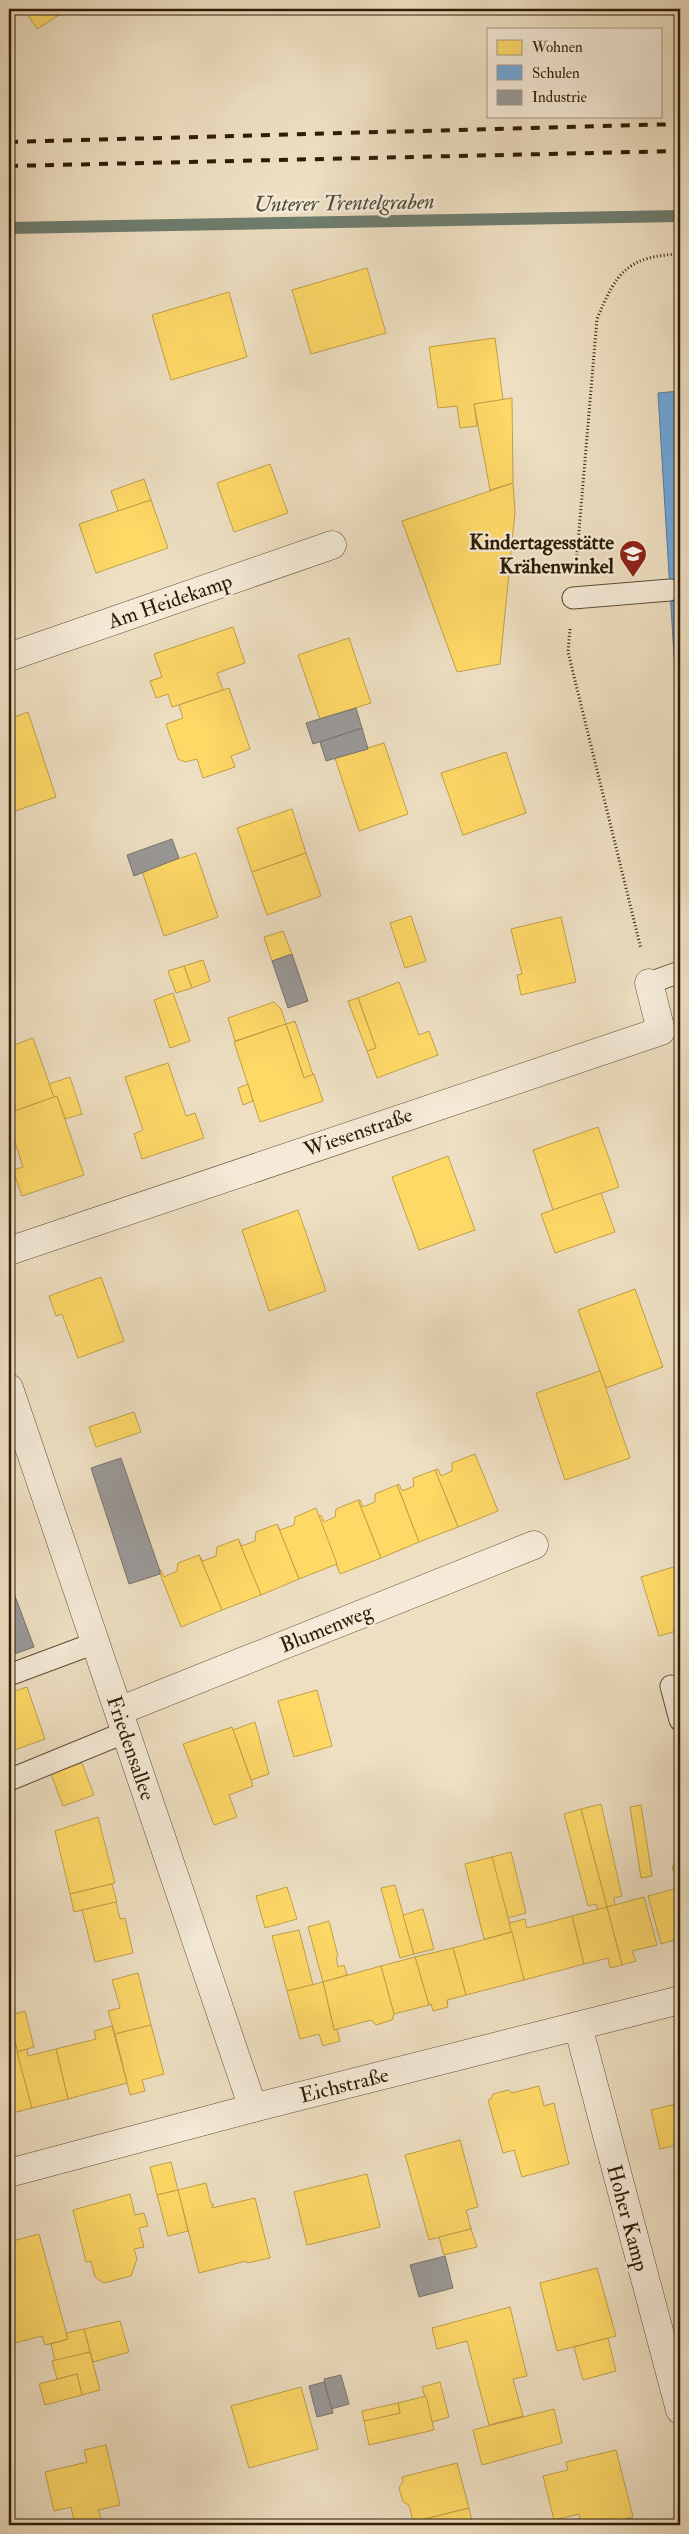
<svg xmlns="http://www.w3.org/2000/svg" width="689" height="2534" viewBox="0 0 689 2534" font-family="'IM FELL Double Pica',serif">
<style>
.homes{fill:#ffd966;stroke:#c0a049}
.schools{fill:#6fa8dc;stroke:#5c7e9b}
.industry{fill:#999;stroke:#79746c}
.lines{fill:none;stroke-linecap:round;stroke-linejoin:round}
.stream{stroke:#6e7d6e;stroke-width:12}
.lane-casing{stroke:#5e4d34;stroke-width:23}
.street-casing{stroke:#5e4d34;stroke-width:29}
.path{stroke:#2e1c04;stroke-width:3;stroke-dasharray:1 2.5;stroke-linecap:butt}
.lane{stroke:#f4ead7;stroke-width:21}
.street{stroke:#f4ead7;stroke-width:28}
.rail{stroke:#2e1c04;stroke-width:4;stroke-dasharray:9 9;stroke-linecap:butt}
.labels{text-anchor:middle;stroke-width:5;stroke-linejoin:round;paint-order:stroke}
.poi-label{font-size:21px;font-weight:bold;fill:#2e1c04;stroke:#f4ead7;text-anchor:end}
.street-label{font-size:21px;fill:#2e1c04;stroke:#f4ead7}
.water-label{font-size:22px;font-style:italic;fill:#4e4c39;stroke:#f4ead7}
</style>
<rect width="100%" height="100%" fill="#eedfc2"/>
<filter id="stains"><feTurbulence type="fractalNoise" baseFrequency=".004" numOctaves="4"/><feColorMatrix values="0 0 0 0 .2 0 0 0 0 .09 0 0 0 0 .02 0 0 0 .5 -.17"/></filter>
<radialGradient id="worn" r=".72"><stop offset=".6" stop-color="#630" stop-opacity="0"/><stop offset="1" stop-color="#630" stop-opacity=".3"/></radialGradient>
<g class="homes">
<path d="M24,9h44l-31,20z"/>
<path d="M367,268l19,65 -75,21 -19,-64z"/>
<path d="M229,292l18,65 -76,23 -19,-65z"/>
<path d="M495,338l8,62 -29,4 3,22 -17,2 -3,-22 -19,2 -9,-61z"/>
<path d="M512,398l1,85 -23,7 -16,-86z"/>
<path d="M270,464l18,49 -54,19 -17,-49z"/>
<path d="M144,479l7,21 -33,11 -7,-20z"/>
<path d="M513,483l2,29 -15,152 -43,8 -55,-151z"/>
<path d="M151,500l17,48 -72,25 -17,-49z"/>
<path d="M233,627l12,36 -28,10 6,17 -51,17 -4,-13 -12,4 -6,-17 12,-4 -8,-23z"/>
<path d="M349,638l22,65 -51,16 -22,-64z"/>
<path d="M229,688l21,61 -19,7 4,11 -32,11 -6,-19 -12,3 -7,-3 -12,-35 17,-6 -4,-13z"/>
<path d="M28,712l28,85 -47,16v-94z"/>
<path d="M384,743l24,71 -49,17 -24,-73z"/>
<path d="M506,752l20,61 -63,22 -22,-62z"/>
<path d="M292,809l14,44 -54,19 -15,-44z"/>
<path d="M196,853l22,64 -54,19 -22,-65z"/>
<path d="M306,853l15,43 -54,19 -15,-43z"/>
<path d="M411,916l15,45 -21,7 -15,-45z"/>
<path d="M561,917l15,65 -55,13 -4,-20 5,-1 -11,-45z"/>
<path d="M283,931l9,23 -20,7 -8,-24z"/>
<path d="M203,960l7,21 -18,7 -8,-22z"/>
<path d="M184,966l8,22 -16,5 -8,-22z"/>
<path d="M399,982l20,53 10,-4 9,24 -61,23 -10,-27 9,-3 -18,-50z"/>
<path d="M173,993l17,48 -20,7 -16,-48z"/>
<path d="M358,998l18,50 -9,3 -19,-50z"/>
<path d="M274,1002l7,7 5,15 -51,17 -7,-23z"/>
<path d="M295,1021l18,54 -9,3 -18,-54z"/>
<path d="M286,1024l18,54 10,-4 9,27 -63,21 -26,-80z"/>
<path d="M33,1038l21,59 -45,16v-66z"/>
<path d="M168,1063l18,53 9,-3 9,25 -62,21 -8,-25 9,-4 -18,-53z"/>
<path d="M70,1077l12,37 -17,5 -8,-23 -3,1 -5,-13z"/>
<path d="M248,1084l5,17 -10,4 -5,-17z"/>
<path d="M57,1096l27,79 -62,21 -9,-26 10,-3 -14,-43v-11z"/>
<path d="M598,1127l21,60 -66,23 -20,-60z"/>
<path d="M448,1156l27,74 -56,20 -27,-73z"/>
<path d="M601,1193l14,39 -60,21 -14,-39z"/>
<path d="M298,1210l28,81 -57,20 -27,-81z"/>
<path d="M101,1277l23,64 -46,17 -16,-44 -6,2 -7,-20z"/>
<path d="M635,1289l28,78 -57,21 -28,-78z"/>
<path d="M600,1371l30,87 -65,22 -29,-87z"/>
<path d="M134,1412l7,20 -45,15 -7,-20z"/>
<path d="M475,1454l23,57 -40,16 -23,-57 3,-1 3,7 11,-5v-8z"/>
<path d="M435,1470l23,57 -39,15 -22,-57 2,-1 3,7 12,-5 -1,-8z"/>
<path d="M397,1485l22,57 -38,16 -23,-58h2l3,7 12,-5v-8z"/>
<path d="M358,1500l23,58 -41,16 -22,-57 3,-2 3,7 11,-5 1,-8z"/>
<path d="M316,1508l21,56 -38,15 -22,-55 3,6 14,-5 1,-8z"/>
<path d="M277,1524l22,55 -38,16 -23,-56 4,7 13,-5 1,-9z"/>
<path d="M238,1539l23,56 -39,15 -23,-55 4,6 13,-5 1,-9z"/>
<path d="M199,1555l23,55 -41,17 -22,-56 2,-1 3,7 13,-6 1,-8z"/>
<path d="M680,1565v65l-21,6 -18,-59z"/>
<path d="M27,1687l18,52 -36,13v-59z"/>
<path d="M317,1690l15,56 -38,11 -16,-56z"/>
<path d="M255,1722l14,52 -18,6 -18,-50z"/>
<path d="M232,1727l21,59 -24,9 8,22 -23,8 -31,-81z"/>
<path d="M82,1763l12,32 -31,11 -12,-32z"/>
<path d="M601,1804l21,92 -8,2 1,7 -8,2 -26,-98z"/>
<path d="M641,1805l11,71 -11,2 -11,-71z"/>
<path d="M581,1809l26,98 -9,3 -2,-6 -8,2 -24,-92z"/>
<path d="M98,1817l17,66 -45,11 -15,-63z"/>
<path d="M511,1852l15,61 -19,5 -15,-61z"/>
<path d="M492,1857l20,75 -28,7 -19,-75z"/>
<path d="M680,1864v85l-3,1 -3,-10 -13,4 -13,-48 30,-8 -6,-22z"/>
<path d="M112,1884l5,18 -43,10 -4,-18z"/>
<path d="M395,1885l19,69 -14,4 -19,-70z"/>
<path d="M287,1887l10,32 -32,9 -9,-32z"/>
<path d="M644,1897l13,48 -25,6 4,10 -14,4 -15,-58z"/>
<path d="M116,1902l4,17 5,-1 8,35 -38,9 -13,-52z"/>
<path d="M607,1907l15,58 -12,3 -2,-10 -24,6 -12,-48z"/>
<path d="M423,1909l11,40 -20,5 -11,-39z"/>
<path d="M572,1916l12,48 -60,16 -15,-57 16,-4 2,9z"/>
<path d="M329,1921l9,35 -2,1 2,10 6,-2 3,10 -24,7 -15,-55z"/>
<path d="M299,1930l14,55 -26,6 -15,-55z"/>
<path d="M512,1932l12,48 -58,15 -13,-47z"/>
<path d="M453,1948l13,47 -19,5 1,7 -15,4 -2,-7 -2,1 -14,-48z"/>
<path d="M415,1957l14,48 -35,9 -13,-48z"/>
<path d="M381,1966l13,48 -2,6 -16,5 -5,-5 -37,10 -11,-48z"/>
<path d="M138,1973l13,52 -36,9 -7,-23 12,-3 -8,-28z"/>
<path d="M323,1982l11,48 3,-1 3,12 -17,5 -4,-12 -19,5 -13,-48z"/>
<path d="M25,2011l9,36 -17,5 -8,-36z"/>
<path d="M9,2018l23,90 -23,6z"/>
<path d="M151,2025l13,49 -22,6 3,11 -15,4 -15,-61z"/>
<path d="M112,2026l15,57 -59,16 -12,-50 40,-10 -2,-8z"/>
<path d="M27,2049l1,7 28,-7 12,50 -36,9 -15,-56z"/>
<path d="M539,2086l5,20 10,-3 15,61 -47,13 -8,-27 -11,3 -15,-53 3,-1 2,-5 15,-4 4,3z"/>
<path d="M680,2103v41l-20,5 -9,-39z"/>
<path d="M460,2140l18,67 -12,3 5,19 -42,11 -24,-85z"/>
<path d="M171,2162l7,28 -21,5 -7,-28z"/>
<path d="M367,2174l13,53 -73,18 -13,-53z"/>
<path d="M206,2183l5,20 3,2h-2v3l43,-10 15,60 -23,5 -1,-2 -47,12 -21,-83z"/>
<path d="M178,2190l10,41 -20,5 -11,-41z"/>
<path d="M130,2194l5,21 9,-2 4,13 -9,2 5,19 -10,2 3,10 -6,17 -27,7 -9,-6 -4,-16 -5,1 -13,-52z"/>
<path d="M470,2226l7,21 -33,8 -5,-18 32,-8z"/>
<path d="M39,2234l29,105 -23,6 -3,-9 -31,8 -2,-8v-94z"/>
<path d="M597,2268l19,68 -59,15 -17,-68z"/>
<path d="M510,2307l17,69 -14,3 10,37 -34,9 -22,-84 -30,8 -5,-21z"/>
<path d="M120,2321l9,31 -36,10 -9,-33z"/>
<path d="M84,2329l6,23 -35,9 -4,-17 17,-5 -2,-6z"/>
<path d="M608,2338l8,33 -33,9 -9,-33z"/>
<path d="M90,2352l10,38 -18,5 -5,-21 -20,5 -5,-18z"/>
<path d="M77,2374l5,21 -37,10 -6,-21z"/>
<path d="M440,2382l9,35 -17,5 -10,-35z"/>
<path d="M301,2387l17,62 -69,19 -18,-62z"/>
<path d="M426,2396l8,34 -65,15 -5,-24 36,-8 -2,-10z"/>
<path d="M398,2403l2,10 -36,8 -2,-10z"/>
<path d="M554,2409l8,34 -80,22 -9,-35z"/>
<path d="M106,2445l14,60 -22,5 4,11 -27,4 -4,-18 -17,4 -9,-39 42,-10 -3,-12z"/>
<path d="M616,2450l17,67 -29,8h-22l-3,-11 -25,6 -11,-44 25,-6 -2,-8z"/>
<path d="M457,2463l12,45 -56,14 -4,-17 -6,-3 -4,-14 4,-7 -1,-4z"/>
<path d="M469,2508l4,17h-59l-1,-3z"/>
</g>
<path class="schools" d="M680,391v364l-22,-362z"/>
<g class="industry">
<path d="M356,708l6,20 -49,16 -7,-21z"/>
<path d="M362,728l6,21 -42,12 -6,-19z"/>
<path d="M172,839l7,19 -45,18 -7,-21z"/>
<path d="M292,954l16,47 -20,7 -16,-47z"/>
<path d="M121,1458l39,113v3l-31,10 -38,-116z"/>
<path d="M9,1580l25,67 -25,9z"/>
<path d="M445,2256l8,32 -34,9 -9,-32z"/>
<path d="M341,2375l8,29 -18,5 -7,-30z"/>
<path d="M324,2382l9,31 -16,4 -8,-31z"/>
</g>
<g class="lines">
<path class="stream" d="M9,228l671,-12"/>
<defs>
<g id="lane">
<path d="M573,598l97,-8"/>
<path d="M649,983l31,-11"/>
<path d="M9,1675l86,-32"/>
<path d="M671,1686l9,34"/>
<path d="M9,1780l117,-48"/>
</g>
<g id="street">
<path d="M9,657l323,-112"/>
<path d="M9,1251l652,-220 -12,-48"/>
<path d="M9,1388l244,720"/>
<path d="M119,1711l415,-166"/>
<path d="M578,2026l102,384"/>
<path d="M9,2173l244,-65 427,-108"/>
</g>
</defs>
<use href="#lane" class="lane-casing"/>
<use href="#street" class="street-casing"/>
<g class="path">
<path d="M576,566l21,-247c19,-46 30,-63 83,-65"/>
<path d="M570,629l-2,23 73,297"/>
</g>
<use href="#lane" class="lane"/>
<use href="#street" class="street"/>
<g class="rail">
<path d="M9,142l671,-18"/>
<path d="M9,166l671,-15"/>
</g>
</g>
<defs>
<symbol id="school-pin" viewBox="-11 -11 22 30"><path d="M0 17L-7.5 6A9.5 9.5 0 1 1 7.5 6Z" fill="#8f2418" stroke="#f4ead7"/><path d="M0-5L7-2L0 1L-7-2ZM-4 1L0 2.5L4 1V4Q0 6-4 4Z" fill="#fff"/></symbol>
</defs>
<g fill-rule="evenodd">
<use href="#school-pin" x="617" y="538" width="32" height="43"/>
</g>
<g class="labels">
<g class="poi-label">
<text x="614" y="549">Kindertagesstätte<tspan x="614" dy="24">Krähenwinkel</tspan></text>
</g>
<g class="street-label">
<text transform="translate(170 601) rotate(-19)" y="7">Am Heidekamp</text>
<text transform="translate(358 1132) rotate(-19)" y="7">Wiesenstraße</text>
<text transform="translate(326 1628) rotate(-22)" y="7">Blumenweg</text>
<text transform="translate(131 1748) rotate(71)" y="7">Friedensallee</text>
<text transform="translate(344 2085) rotate(-14)" y="7">Eichstraße</text>
<text transform="translate(628 2218) rotate(75)" y="7">Hoher Kamp</text>
</g>
<g class="water-label">
<text transform="translate(344 202) rotate(-1)" y="8">Unterer Trentelgraben</text>
</g>
</g>
<rect width="689" height="2534" fill="none" stroke="#eedfc2" stroke-width="30"/>
<rect x="10" y="10" width="669" height="2514" fill="none" stroke="#2e1c04" stroke-width="2.5"/>
<rect x="15" y="15" width="659" height="2504" fill="none" stroke="#2e1c04"/>
<rect x="487" y="28" width="175" height="90" fill="#f4ead7" stroke="#a59883"/>
<rect x="497" y="40" width="25" height="15" fill="#ffd966" stroke="#a59883"/>
<text x="532" y="52" font-size="15" fill="#2e1c04">Wohnen</text>
<rect x="497" y="65" width="25" height="15" fill="#6fa8dc" stroke="#a59883"/>
<text x="532" y="78" font-size="15" fill="#2e1c04">Schulen</text>
<rect x="497" y="90" width="25" height="15" fill="#999999" stroke="#a59883"/>
<text x="532" y="102" font-size="15" fill="#2e1c04">Industrie</text>
<rect width="100%" height="100%" filter="url(#stains)"/>
<rect width="100%" height="100%" fill="url(#worn)"/>
</svg>
